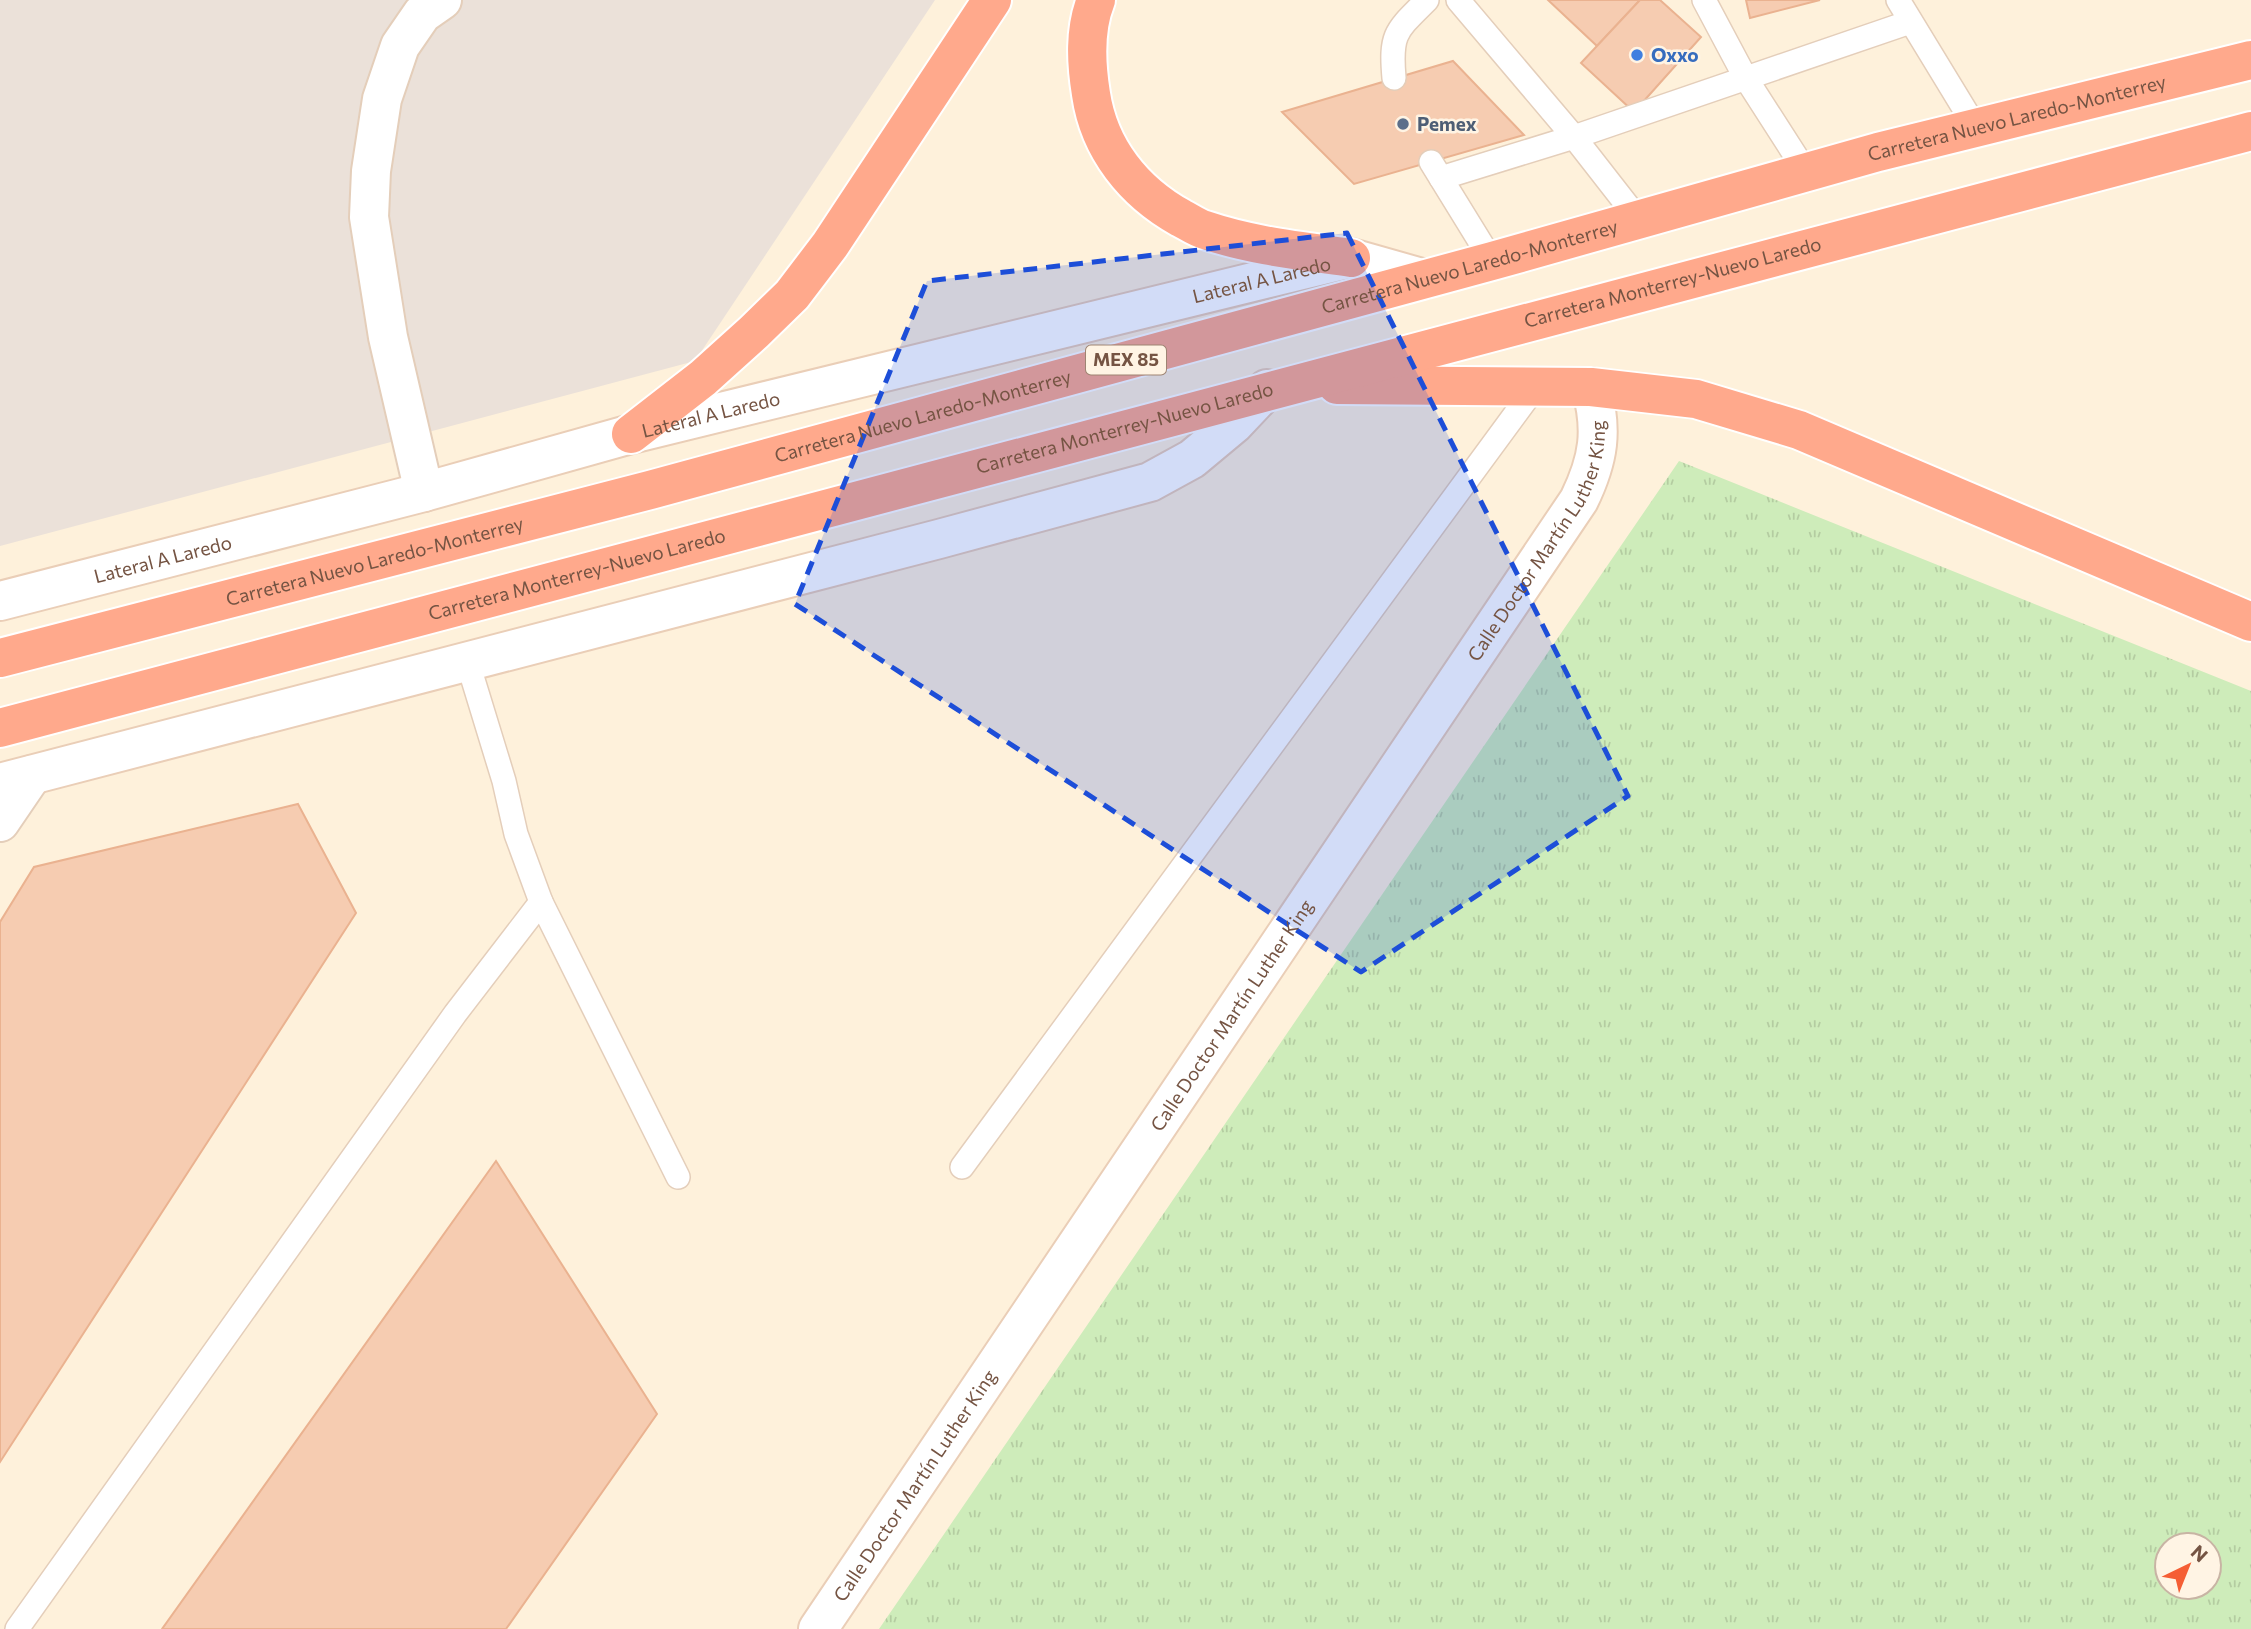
<svg xmlns="http://www.w3.org/2000/svg" width="2251" height="1629" viewBox="0 0 2251 1629" font-family="Commissioner,sans-serif">
<style>
.industrial{fill:#ebe1d9}
.grass{fill:url(#grass-tufts);fill-rule:evenodd}
.building{fill:#f6ccb1;stroke:#eab290;stroke-width:2}
.lines{fill:none;stroke-linecap:round;stroke-linejoin:round}
.lane-casing{stroke:#e4ceba;stroke-width:26}
.street-casing{stroke:#e4ceba;stroke-width:42}
.secondary-casing{stroke:#eaceb7;stroke-width:42}
.highway-casing{stroke:#fff;stroke-width:42}
.lane{stroke:#fff;stroke-width:23}
.street{stroke:#fff;stroke-width:38}
.secondary{stroke:#fff;stroke-width:38}
.highway{stroke:#ffa98c;stroke-width:38}
.marked{fill:#1d4ed8;fill-opacity:0.2;stroke:#1d4ed8;stroke-width:5;stroke-dasharray:14 9;stroke-linejoin:round}
.shop-dot{fill:#3f7fe0;stroke:#fff4e4;stroke-width:2.5}
.service-dot{fill:#5c6f8a;stroke:#fff4e4;stroke-width:2.5}
.labels{text-anchor:middle;stroke-width:5;stroke-linejoin:round;paint-order:stroke}
.shield{fill:#fff4e4;stroke:#9e8473;stroke-width:2}
.shield-label{font-size:18px;font-weight:bold;fill:#755443}
.shop-label{font-size:19px;font-weight:bold;fill:#366cbe;stroke:#fff4e4;text-anchor:start}
.street-label{font-size:19px;fill:#755443;stroke:#fff4e4}
.service-label{font-size:19px;font-weight:bold;fill:#4e5e75;stroke:#fff4e4;text-anchor:start}
</style>
<defs>
<pattern id="grass-tufts" width="24" height="20" patternUnits="userSpaceOnUse" patternTransform="scale(1.75)"><rect width="24" height="20" fill="#ceecba"/><path d="M3 7l-1-3M5 7V3M7 7l1-3M15 17l-1-3M17 17v-4M19 17l1-3" fill="none" stroke="#b4cca1"/></pattern>
</defs>
<rect width="100%" height="100%" fill="#fef1db"/>
<path class="industrial" d="M0,0h935l-240,361 -695,185z"/>
<path class="grass" d="M1679,461l572,230v938h-1372zM2167,1545h42v42h-42z"/>
<g class="building">
<path d="M1548,0h92l-43,46z"/>
<path d="M1640,0h20l41,37 -67,75 -53,-49z"/>
<path d="M1746,0h74l-70,18z"/>
<path d="M1453,61l71,74 -170,49 -72,-72z"/>
<path d="M298,804l58,109 -356,549v-540l34,-55z"/>
<path d="M496,1161l161,253 -151,215h-344z"/>
</g>
<g class="lines">
<defs>
<g id="lane">
<path d="M1458,0l116,137 64,82"/>
<path d="M1704,0l41,77 61,95"/>
<path d="M1898,0l78,128"/>
<path d="M1394,78c-4,-45 2,-47 33,-78"/>
<path d="M1431,162l61,99"/>
<path d="M1441,178l133,-41 336,-115"/>
<path d="M541,902l137,275"/>
<path d="M962,1167l574,-781"/>
<path d="M17,1629l438,-615 86,-112 -25,-68 -12,-53 -37,-121"/>
</g>
<g id="street">
<path d="M424,492l-36,-155 -19,-120 2,-46 11,-72 18,-53 22,-32 20,-14"/>
<path d="M0,822l32,-47"/>
</g>
<g id="secondary">
<path id="s1" d="M0,601l424,-109 207,-58 720,-176 74,21"/>
<path d="M0,783l939,-244 211,-57 42,-23 42,-35 33,-35"/>
<path id="s2" d="M818,1629l761,-1129c20,-41 24,-70 12,-113"/>
</g>
<g id="highway">
<path d="M1096,0c-12,30 -10,63 -5,94 8,55 43,98 90,124 8,4 16,10 24,12 47,16 97,21 146,28"/>
<path d="M1337,385l254,2 105,12 103,31 452,192"/>
<path d="M631,434l72,-56 51,-46 38,-37 38,-50 162,-245"/>
<path id="s3" d="M0,658l650,-168 842,-229 386,-109 373,-92"/>
<path id="s4" d="M0,728c750,-199 1499,-403 2251,-597"/>
</g>
</defs>
<use href="#lane" class="lane-casing"/>
<use href="#street" class="street-casing"/>
<use href="#secondary" class="secondary-casing"/>
<use href="#highway" class="highway-casing"/>
<use href="#lane" class="lane"/>
<use href="#street" class="street"/>
<use href="#secondary" class="secondary"/>
<use href="#highway" class="highway"/>
</g>
<path class="marked" d="M1347,233l281,563 -267,176 -566,-368 132,-323z"/>
<circle class="shop-dot" cx="1637" cy="55" r="7"/>
<circle class="service-dot" cx="1403" cy="124" r="7"/>
<g class="labels">
<rect class="shield" x="1086" y="345.5" width="80" height="29" rx="5"/>
<g class="shield-label">
<text x="1126" y="366">MEX 85</text>
</g>
<g class="shop-label">
<text x="1651" y="62">Oxxo</text>
</g>
<g class="street-label">
<text dy="7" stroke="none"><textPath href="#s3" startOffset="2088">Carretera Nuevo Laredo-Monterrey</textPath></text>
<text dy="7" stroke="none"><textPath href="#s3" startOffset="1521">Carretera Nuevo Laredo-Monterrey</textPath></text>
<text dy="7" stroke="none"><textPath href="#s1" startOffset="1302">Lateral A Laredo</textPath></text>
<text dy="7" stroke="none"><textPath href="#s4" startOffset="1731">Carretera Monterrey-Nuevo Laredo</textPath></text>
<text dy="7" stroke="none"><textPath href="#s1" startOffset="735">Lateral A Laredo</textPath></text>
<text dy="7" stroke="none"><textPath href="#s3" startOffset="954">Carretera Nuevo Laredo-Monterrey</textPath></text>
<text dy="7" stroke="none"><textPath href="#s4" startOffset="1164">Carretera Monterrey-Nuevo Laredo</textPath></text>
<text dy="7" stroke="none"><textPath href="#s2" startOffset="1307">Calle Doctor Martín Luther King</textPath></text>
<text dy="7" stroke="none"><textPath href="#s1" startOffset="168">Lateral A Laredo</textPath></text>
<text dy="7" stroke="none"><textPath href="#s3" startOffset="387">Carretera Nuevo Laredo-Monterrey</textPath></text>
<text dy="7" stroke="none"><textPath href="#s4" startOffset="597">Carretera Monterrey-Nuevo Laredo</textPath></text>
<text dy="7" stroke="none"><textPath href="#s2" startOffset="740">Calle Doctor Martín Luther King</textPath></text>
<text dy="7" stroke="none"><textPath href="#s2" startOffset="173">Calle Doctor Martín Luther King</textPath></text>
</g>
<g class="service-label">
<text x="1417" y="131">Pemex</text>
</g>
</g>
<g transform="translate(2188 1566) rotate(43)"><circle r="33" fill="#fff4e4" stroke="#c8b4a4" stroke-width="2"/>
<path d="M0-5L12 26L0 18L-12 26Z" fill="#f55e34"/>
<text y="-10" font-size="19" font-weight="bold" text-anchor="middle" fill="#755443">N</text>
</g>
</svg>
